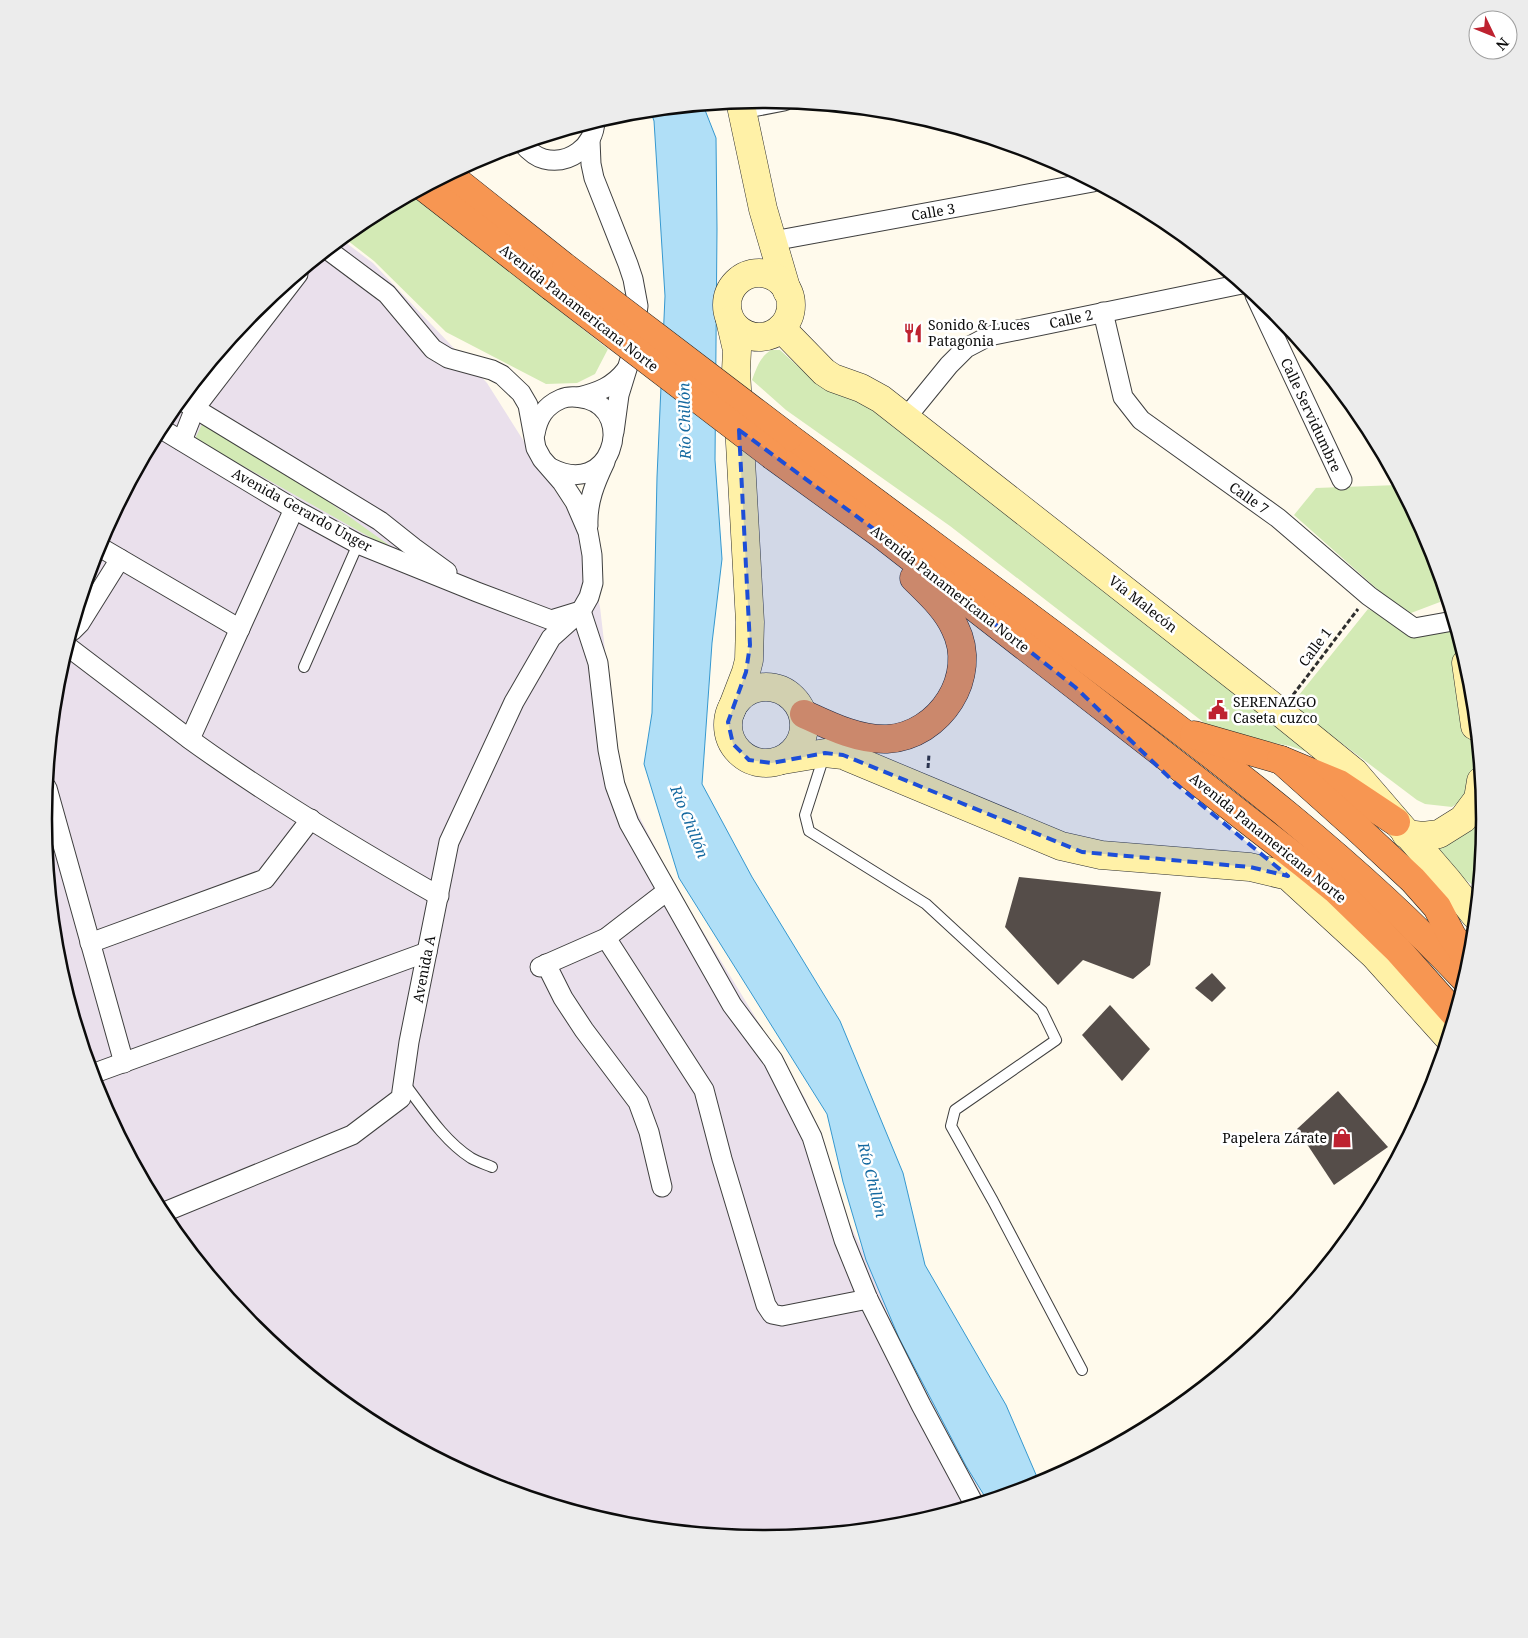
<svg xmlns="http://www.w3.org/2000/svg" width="1528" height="1638" viewBox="0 0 1528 1638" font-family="'Noto Serif',serif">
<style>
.industrial{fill:#eae0ec}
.green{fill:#d3eab5}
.water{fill:#b0dff7;stroke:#3698cf}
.building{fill:#554d49}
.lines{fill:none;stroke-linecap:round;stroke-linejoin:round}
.lane-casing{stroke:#3f3f3f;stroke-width:12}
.street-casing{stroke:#3f3f3f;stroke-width:21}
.secondary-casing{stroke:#2e2e2e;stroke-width:29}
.highway-casing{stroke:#1d1d1d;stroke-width:29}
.path{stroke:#2e2e2e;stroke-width:3;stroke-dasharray:5 2.5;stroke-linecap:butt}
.lane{stroke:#fff;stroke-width:10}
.street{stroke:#fff;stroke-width:19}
.secondary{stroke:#fff1a7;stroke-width:28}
.highway{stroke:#f79652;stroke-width:28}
.highway-bridge-casing{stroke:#1d1d1d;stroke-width:29;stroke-linecap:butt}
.highway-bridge{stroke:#f79652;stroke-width:28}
.marked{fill:#1d4ed8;fill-opacity:0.2;stroke:#1d4ed8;stroke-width:4;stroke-dasharray:10 6;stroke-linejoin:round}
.labels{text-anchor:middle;stroke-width:5;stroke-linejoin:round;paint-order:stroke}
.street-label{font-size:14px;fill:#0c0c0c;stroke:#fff}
.poi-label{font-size:14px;fill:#0c0c0c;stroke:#fff;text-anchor:start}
.water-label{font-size:15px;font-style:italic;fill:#1469a0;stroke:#fff}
.rim{fill:none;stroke:#0c0c0c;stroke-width:2.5}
</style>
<rect width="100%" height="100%" fill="#fffaec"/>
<path class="industrial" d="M341,239l32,24 114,120 95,150 18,74 20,172 54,105 132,216 37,110 142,291 -81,24 -140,14 -141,-14 -135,-41 -124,-66 -109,-90 -90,-109 -67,-125 -40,-135 -14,-140 14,-141 41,-135 66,-124 90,-109z"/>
<g class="green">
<path d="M412,194l196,155 -13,25 -18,9 -31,1 -100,-52 -72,-71 -31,-24 21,-17z"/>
<path d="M771,350h9l23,21 20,14 57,21 433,348 -23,-8 -48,-9 -35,-12 -257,-199 -164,-116 -34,-30c5,-13 8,-23 19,-30z"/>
<path d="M202,424l113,68 92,66 -212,-119z"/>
<path d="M1398,485l30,56 12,61 -29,11 -27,-18 -90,-80 22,-27z"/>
<path d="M1368,609l45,22 41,-6 4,12 18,131 -1,15 -16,19 -7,5 -27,-3 -8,-4 -126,-95z"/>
<path d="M1479,818l5,1 -7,69 -21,-15 -21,-22 8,-12z"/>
</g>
<path class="water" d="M703,105l13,33 1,91 -2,231 7,99 -10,84 -10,141 50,93 88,144 63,152 22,92 81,140 34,79 -53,16 -21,-34 -67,-128 -33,-78 -23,-78 -16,-68 -148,-236 -35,-114 8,-51 5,-236 8,-181 -11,-175 -4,-11z"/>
<g class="building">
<path d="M1019,877l142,15 -11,73 -17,14 -50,-19 -25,25 -53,-58z"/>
<path d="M1212,973l14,15 -14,14 -17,-14z"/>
<path d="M1110,1005l40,44 -28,32 -40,-46z"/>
<path d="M1338,1091l50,56 -54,38 -37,-56z"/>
</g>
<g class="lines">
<defs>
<g id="lane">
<path d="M304,667l54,-123"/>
<path d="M824,756l-19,59 4,16 117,73 116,107 14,29 -101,70 -4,16 42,75 89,169"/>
<path d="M404,1083c20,26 39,57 67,75 7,4 14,6 21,9"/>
</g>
<g id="street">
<path d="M742,109l42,-8"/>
<path d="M590,140l1,24 3,14 34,86 5,15 5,27 -7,50 -12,39 -5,37"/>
<path d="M522,143c6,7 13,14 22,16 25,6 50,-12 51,-38"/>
<path d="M773,241l320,-59"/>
<path d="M1255,295l87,185"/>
<path d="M1103,312l20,85 18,23 137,98 91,78 45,32 39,-7"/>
<path d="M579,397c19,-5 34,-10 47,-27"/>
<path d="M181,400l199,121 34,27 33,24"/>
<path d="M905,419l44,-54 17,-17 23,-12 253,-52"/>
<path d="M160,428l134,81 64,35 119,48 74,28 26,-8"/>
<path d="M535,434c3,-17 10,-28 26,-35 9,-4 18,-2 26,0 49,14 24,100 -36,69"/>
<path d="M182,441l13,-33 103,-134"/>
<path d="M588,526c-1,-24 7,-43 17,-64"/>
<path d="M98,546l142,83"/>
<path d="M581,611l17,52 10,87 7,35 14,38 103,182 41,55 39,77 32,103 24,59 53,106 53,99"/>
<path d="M72,631l8,-8 40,-64"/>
<path d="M67,646c41,31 81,62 121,92 80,58 165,109 251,158"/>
<path d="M190,739l104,-230"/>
<path d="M47,788l77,275"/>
<path d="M606,938l98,152 18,69 44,146 6,9 10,2 86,-17"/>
<path d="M90,943l175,-64 46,-60"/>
<path d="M546,964l17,34 21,32 54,72 11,30 13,55"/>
<path d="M540,967l66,-29 61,-47"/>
<path d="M92,1074l335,-122"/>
<path d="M162,1213l190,-78 49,-37 8,-56 40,-200 65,-140 37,-64 30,-27 8,-14 4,-14 -1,-28 -4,-23 -13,-30 -13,-20 -20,-23 -6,-11 -8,-43 -7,-12 -19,-18 -10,-5 -44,-12 -15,-9 -46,-55 -59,-44"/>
</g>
<g id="secondary">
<path d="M740,101l23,108 24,82"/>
<circle cx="759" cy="305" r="32"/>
<path d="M730,320l7,30 -1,21 14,251 -1,38 -3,12 -15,39"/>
<path d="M781,328l43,44 9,6 28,10 20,11 399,313 74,60 94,109 27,34"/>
<path d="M1466,663l9,63"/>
<circle cx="766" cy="725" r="38"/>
<path d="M783,760l42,-7 18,2 218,91 40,9 149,12 38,9 86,79 73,81"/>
<path d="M1406,834l17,2 16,-2 24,-15 15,-20 3,-18"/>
</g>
<g id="highway">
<path d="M449,175l117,93"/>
<path d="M425,188l127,99"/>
<path d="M788,437c104,77 207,155 311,232 128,96 256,193 366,310"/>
<path d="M773,456l109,79 422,329 31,25 63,61 56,63"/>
<path d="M804,714c26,12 54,26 83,25 53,-3 92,-63 68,-111 -9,-20 -26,-35 -41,-50"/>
<path d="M1194,735l87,25 58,24 57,38"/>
<path d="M1281,760l76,68 56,52 24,27 15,29 18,25"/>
</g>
</defs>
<use href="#lane" class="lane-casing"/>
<use href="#street" class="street-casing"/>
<use href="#secondary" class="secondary-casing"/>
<use href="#highway" class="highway-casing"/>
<g class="path">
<path d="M1293,695l65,-86"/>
<path d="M928,768l1,-14"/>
</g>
<use href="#lane" class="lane"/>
<use href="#street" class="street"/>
<use href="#secondary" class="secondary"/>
<use href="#highway" class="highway"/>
<defs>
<g id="highway-bridge">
<path d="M566,268l222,169"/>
<path d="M552,287l221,169"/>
</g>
</defs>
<use href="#highway-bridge" class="highway-bridge-casing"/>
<use href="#highway-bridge" class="highway-bridge"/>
</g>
<path class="marked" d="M739,430l143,105 193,152 100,96 113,93 -38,-9 -168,-15 -239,-97 -18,-2 -53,10 -23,-3 -16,-16 -5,-22 18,-50 4,-27z"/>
<defs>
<symbol id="restaurant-bare" viewBox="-9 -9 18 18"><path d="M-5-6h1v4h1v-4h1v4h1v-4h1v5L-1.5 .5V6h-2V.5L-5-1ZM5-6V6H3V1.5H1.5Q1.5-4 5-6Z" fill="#be2230" stroke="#fff" stroke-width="2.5" paint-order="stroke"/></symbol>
<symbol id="civic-bare" viewBox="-9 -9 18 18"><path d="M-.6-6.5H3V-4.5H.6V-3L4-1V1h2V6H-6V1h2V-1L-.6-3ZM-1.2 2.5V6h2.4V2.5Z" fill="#be2230" stroke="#fff" stroke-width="2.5" paint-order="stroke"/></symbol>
<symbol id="shop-bare" viewBox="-9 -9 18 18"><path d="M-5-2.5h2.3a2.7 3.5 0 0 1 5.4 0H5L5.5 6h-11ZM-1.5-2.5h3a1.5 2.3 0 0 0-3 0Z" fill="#be2230" stroke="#fff" stroke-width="2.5" paint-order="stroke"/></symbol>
</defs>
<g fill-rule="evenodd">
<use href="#restaurant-bare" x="899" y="319" width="28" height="28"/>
<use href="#civic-bare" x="1204" y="696" width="28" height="28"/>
<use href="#shop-bare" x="1328" y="1124" width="28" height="28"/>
</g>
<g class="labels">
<g class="street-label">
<text transform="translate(933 212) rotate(-10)" y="5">Calle 3</text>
<text transform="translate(579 308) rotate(38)" y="5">Avenida Panamericana Norte</text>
<text transform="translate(1071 319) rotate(-12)" y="5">Calle 2</text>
<text transform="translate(1311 415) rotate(65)" y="5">Calle Servidumbre</text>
<text transform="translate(1249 498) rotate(35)" y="5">Calle 7</text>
<text transform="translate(302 510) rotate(29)" y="5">Avenida Gerardo Unger</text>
<text transform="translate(950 589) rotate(38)" y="5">Avenida Panamericana Norte</text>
<text transform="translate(1143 604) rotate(38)" y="5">Vía Malecón</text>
<text transform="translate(1315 647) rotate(-53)" y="5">Calle 1</text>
<text transform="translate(1268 838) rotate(39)" y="5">Avenida Panamericana Norte</text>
<text transform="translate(424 969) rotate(-79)" y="5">Avenida A</text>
</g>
<g class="poi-label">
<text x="928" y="330">Sonido &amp; Luces<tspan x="928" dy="16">Patagonia</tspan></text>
<text x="1233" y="707">SERENAZGO<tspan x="1233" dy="16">Caseta cuzco</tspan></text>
<text x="1327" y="1143" text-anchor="end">Papelera Zárate</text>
</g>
<g class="water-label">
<text transform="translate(685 421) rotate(-91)" y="5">Río Chillón</text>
<text transform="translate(689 822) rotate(68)" y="5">Río Chillón</text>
<text transform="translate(872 1180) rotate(76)" y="5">Río Chillón</text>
</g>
</g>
<path d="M0 0H1528V1638H0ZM763 108H765A711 711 0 0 1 1476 819V819A711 711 0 0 1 765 1530H763A711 711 0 0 1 52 819V819A711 711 0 0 1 763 108Z" fill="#ececec" fill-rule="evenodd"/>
<path class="rim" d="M763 108H765A711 711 0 0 1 1476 819V819A711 711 0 0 1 765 1530H763A711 711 0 0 1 52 819V819A711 711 0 0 1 763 108Z"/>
<g transform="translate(1493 35) rotate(133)"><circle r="24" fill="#ffffff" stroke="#9e9e9e"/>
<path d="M0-4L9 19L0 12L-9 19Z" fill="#be2230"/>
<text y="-8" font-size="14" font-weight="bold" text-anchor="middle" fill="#0c0c0c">N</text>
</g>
</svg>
